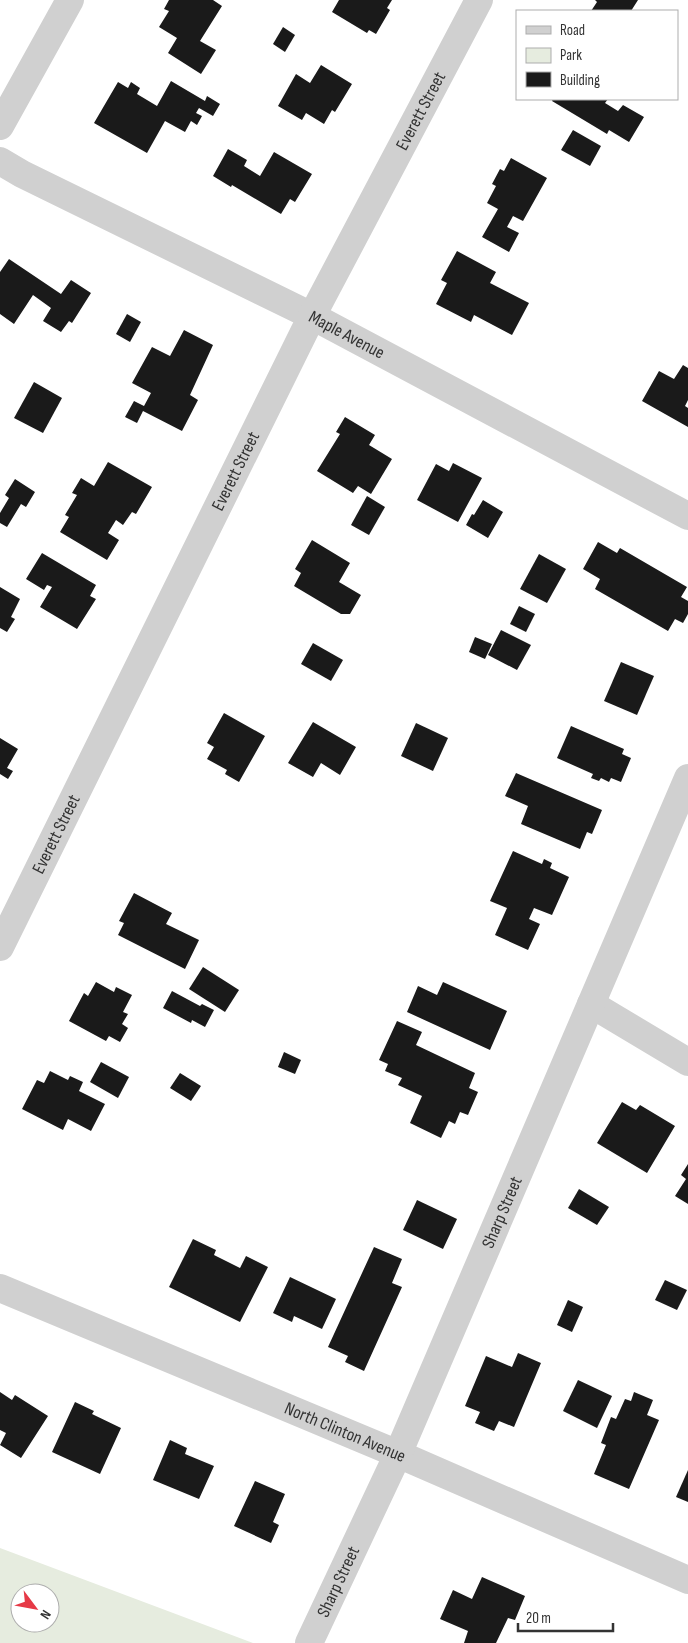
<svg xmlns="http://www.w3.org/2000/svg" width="688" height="1643" viewBox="0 0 688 1643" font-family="'Sofia Sans Condensed',sans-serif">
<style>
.green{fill:#e6ecdf;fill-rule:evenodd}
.building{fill:#1a1a1a}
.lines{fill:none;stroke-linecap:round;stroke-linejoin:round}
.street{stroke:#d0d0d0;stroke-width:28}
.labels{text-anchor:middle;stroke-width:5;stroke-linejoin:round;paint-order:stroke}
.street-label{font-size:18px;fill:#333;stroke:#fff}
</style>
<rect width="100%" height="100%" fill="#fff"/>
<path class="green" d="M0,1548l253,95h-253zM20,1593h30v30h-30z"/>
<g class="building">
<path d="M169,0h44l9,6 -22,35 16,9 -15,24 -33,-21 9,-15 -18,-11 10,-16 -5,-2z"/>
<path d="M339,0h53l-5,8 3,2 -14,24 -7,-4 -2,3 -35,-21z"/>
<path d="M595,0h43l-7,11h-40l6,-9z"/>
<path d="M283,27l12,8 -10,17 -12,-8z"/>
<path d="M321,65l31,19 -17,28 -3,-2 -8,14 -18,-11 -4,7 -24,-14 18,-32 14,9z"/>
<path d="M171,81l34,20 2,-5 13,8 -7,12 -14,-8 -3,5 6,3 -5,9 -6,-4 -6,11 -20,-11 -18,32 -53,-30 24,-41 10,6 3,-6 9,6 -3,6 20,12z"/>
<path d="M553,99h55l-3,4 13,8 5,-6 21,12 -15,25 -20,-12 -2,4 -55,-33z"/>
<path d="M573,130l28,16 -11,20 -29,-16z"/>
<path d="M228,149l19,11 -3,6 16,10 14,-24 38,22 -17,28 -5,-3 -9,15 -49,-29 -1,2 -18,-11z"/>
<path d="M511,158l36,20 -24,43 -10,-5 -6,11 12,6 -10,19 -27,-15 16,-28 -11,-6 9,-17 -4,-2 8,-15 4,2z"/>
<path d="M457,251l39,21 -6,11 39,20 -17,32 -38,-20 -3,7 -35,-18 11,-21 -6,-3z"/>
<path d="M9,259l52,35 10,-14 20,13 -19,30 -3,-2 -8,11 -18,-11 8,-13 -18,-13 -19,29 -14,-10v-42z"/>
<path d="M127,314l14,8 -11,20 -14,-8z"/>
<path d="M184,330l29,15 -23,50 8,5 -16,31 -39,-20 -6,12 -12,-6 9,-16 10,5 7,-13 -19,-10 20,-36 18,9z"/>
<path d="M683,365l5,3v32l-3,6 3,2v19l-46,-26 17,-30 15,8z"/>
<path d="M34,382l28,16 -19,35 -29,-15z"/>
<path d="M345,417l30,18 -6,10 23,14 -21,35 -13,-8 -5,7 -36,-22 23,-37 -4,-2z"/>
<path d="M108,462l44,25 -16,27 -4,-2 -9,13 -7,-5 -8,13 11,7 -12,20 -47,-28 9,-15 -4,-2 12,-20 -5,-2 9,-15 13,8z"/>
<path d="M453,463l29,15 -24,44 -41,-22 19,-36 13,7z"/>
<path d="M15,479l20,13 -9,15 -5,-3 -14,23 -7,-4v-10l9,-15 -4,-3z"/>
<path d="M367,496l18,11 -16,28 -18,-10z"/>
<path d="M483,500l20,12 -15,26 -22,-13 6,-11 2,1z"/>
<path d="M312,540l38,23 -11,19 22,13 -11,19h-9l-47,-28 7,-13 -6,-4z"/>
<path d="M598,542l19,11 3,-5 67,39 -6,10 7,4v13l-5,9 -8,-4 -7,12 -73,-42 5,-10 -17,-10z"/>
<path d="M42,553l54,32 -6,11 6,3 -19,30 -37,-22 12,-20 -5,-2 -3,5 -18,-11z"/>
<path d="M539,554l27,15 -19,34 -27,-14z"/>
<path d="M0,587l20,12 -9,18 4,2 -8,13 -7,-4z"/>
<path d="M519,606l16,8 -9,18 -16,-8z"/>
<path d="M501,630l30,15 -14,25 -29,-15z"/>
<path d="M475,637l17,7 -7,15 -16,-7z"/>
<path d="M313,643l30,17 -12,21 -30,-17z"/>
<path d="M621,662l33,14 -17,39 -33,-14z"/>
<path d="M224,713l41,23 -26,46 -14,-8 2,-4 -20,-11 7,-12 -7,-4z"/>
<path d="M313,722l43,25 -16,28 -19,-12 -8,14 -25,-14z"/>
<path d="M416,723l32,15 -15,33 -32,-15z"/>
<path d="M571,726l53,23 -2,5 9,4 -10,24 -10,-4 -2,4 -8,-4 -2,3 -8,-3 2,-4 -36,-16z"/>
<path d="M0,738l18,11 -11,19 6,3 -5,8 -8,-5z"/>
<path d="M516,773l86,37 -10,24 -5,-2 -7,17 -59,-25 7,-18 -23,-10z"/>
<path d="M513,851l29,13 2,-5 8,4 -2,5 19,9 -17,38 -18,-7 -5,11 11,5 -12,26 -33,-15 12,-27 -17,-7z"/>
<path d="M134,893l38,20 -6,11 33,16 -14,29 -67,-34 6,-12 -5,-2z"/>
<path d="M203,967l36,23 -14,22 -36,-23z"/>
<path d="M96,982l18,10 2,-5 16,8 -9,17 5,2 -6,10 6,4 -8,14 -11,-6 -3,5 -37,-20 15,-28 4,3z"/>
<path d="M443,982l64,29 -17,39 -83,-38 11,-26 19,9z"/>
<path d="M172,991l28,15 2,-2 12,6 -9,17 -13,-7 -1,3 -28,-15z"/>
<path d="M397,1021l25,11 -6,13 59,28 -6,15 9,4 -10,23 -8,-3 -5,12 -6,-3 -8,17 -31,-15 12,-27 -24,-11 4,-7 -17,-7 3,-7 -9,-4z"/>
<path d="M284,1052l17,8 -6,14 -17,-7z"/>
<path d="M101,1062l28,15 -11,21 -28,-16z"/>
<path d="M50,1071l18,9 2,-4 13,6 -4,9 26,13 -14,27 -23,-12 -5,11 -41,-21 15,-29 7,3z"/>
<path d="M180,1073l21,13 -10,15 -21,-13z"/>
<path d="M622,1102l14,8 4,-5 35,21 -28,47 -50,-30z"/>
<path d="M688,1164v40l-13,-8 11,-17 -5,-4z"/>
<path d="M579,1189l30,18 -12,18 -29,-17z"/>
<path d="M417,1200l40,19 -14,30 -40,-19z"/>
<path d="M193,1239l23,11 -2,5 26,13 6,-12 22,11 -28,55 -71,-35z"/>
<path d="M374,1247l28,12 -10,24 10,4 -38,84 -19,-9 3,-6 -20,-9z"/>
<path d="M290,1277l46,22 -14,30 -28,-13 -2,6 -19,-9z"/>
<path d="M665,1280l22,10 -10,20 -22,-10z"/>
<path d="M568,1300l15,7 -11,25 -15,-7z"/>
<path d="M518,1353l23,10 -27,64 -15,-6 -5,10 -19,-8 5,-11 -15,-6 21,-50 26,11z"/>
<path d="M578,1380l34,16 -15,32 -34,-17z"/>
<path d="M0,1392l12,8 3,-5 33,21 -27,42 -21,-13 6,-12 -6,-3z"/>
<path d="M634,1392l19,8 -6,15 12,5 -30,69 -35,-15 12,-29 -5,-2 10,-26 5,2 9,-20 6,2z"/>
<path d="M75,1402l19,9 -2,3 29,14 -21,46 -48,-22z"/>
<path d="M170,1440l17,8 -2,6 29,12 -15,33 -46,-19z"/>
<path d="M688,1470v32l-12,-5z"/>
<path d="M255,1481l30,13 -12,28 6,3 -8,18 -37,-17z"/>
<path d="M482,1577l43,19 -10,24 -7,-2 -12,25h-32l4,-12 -28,-12 13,-29 19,9z"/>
</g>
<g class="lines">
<g class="street">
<path d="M0,126l70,-126"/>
<path id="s1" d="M0,161l22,13 290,142 376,200"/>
<path id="s2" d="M0,947l312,-631 167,-316"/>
<path d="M591,1004l97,58"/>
<path id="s3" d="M0,1288l398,166 290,126"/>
<path id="s4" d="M309,1643l89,-189 290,-676"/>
</g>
</g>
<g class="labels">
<g class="street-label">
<text dy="6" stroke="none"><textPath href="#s2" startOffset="936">Everett Street</textPath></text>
<text dy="6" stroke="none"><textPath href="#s1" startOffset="388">Maple Avenue</textPath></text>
<text dy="6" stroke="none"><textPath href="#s2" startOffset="531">Everett Street</textPath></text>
<text dy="6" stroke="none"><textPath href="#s2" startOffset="126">Everett Street</textPath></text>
<text dy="6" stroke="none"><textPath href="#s4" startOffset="472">Sharp Street</textPath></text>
<text dy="6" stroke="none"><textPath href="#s3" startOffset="374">North Clinton Avenue</textPath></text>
<text dy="6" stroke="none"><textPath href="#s4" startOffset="68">Sharp Street</textPath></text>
</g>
</g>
<rect x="516" y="10" width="162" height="90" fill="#ffffff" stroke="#adadad"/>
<rect x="526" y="26" width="25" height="8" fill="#d0d0d0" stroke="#adadad"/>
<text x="560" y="35" font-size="15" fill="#333333">Road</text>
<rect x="526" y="48" width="25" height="15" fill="#e6ecdf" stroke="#adadad"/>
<text x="560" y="60" font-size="15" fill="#333333">Park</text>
<rect x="526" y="72" width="25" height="15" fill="#1a1a1a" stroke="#adadad"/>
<text x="560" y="85" font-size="15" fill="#333333">Building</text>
<g transform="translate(35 1608) rotate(122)"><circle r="24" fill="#ffffff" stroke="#adadad"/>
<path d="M0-4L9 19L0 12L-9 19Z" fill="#e63946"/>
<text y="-8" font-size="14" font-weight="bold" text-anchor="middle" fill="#333333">N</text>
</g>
<path d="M518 1623v8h95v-8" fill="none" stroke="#333333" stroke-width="2.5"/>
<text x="526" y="1623" font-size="15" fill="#333333" stroke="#ffffff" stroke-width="4" paint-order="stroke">20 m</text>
</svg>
